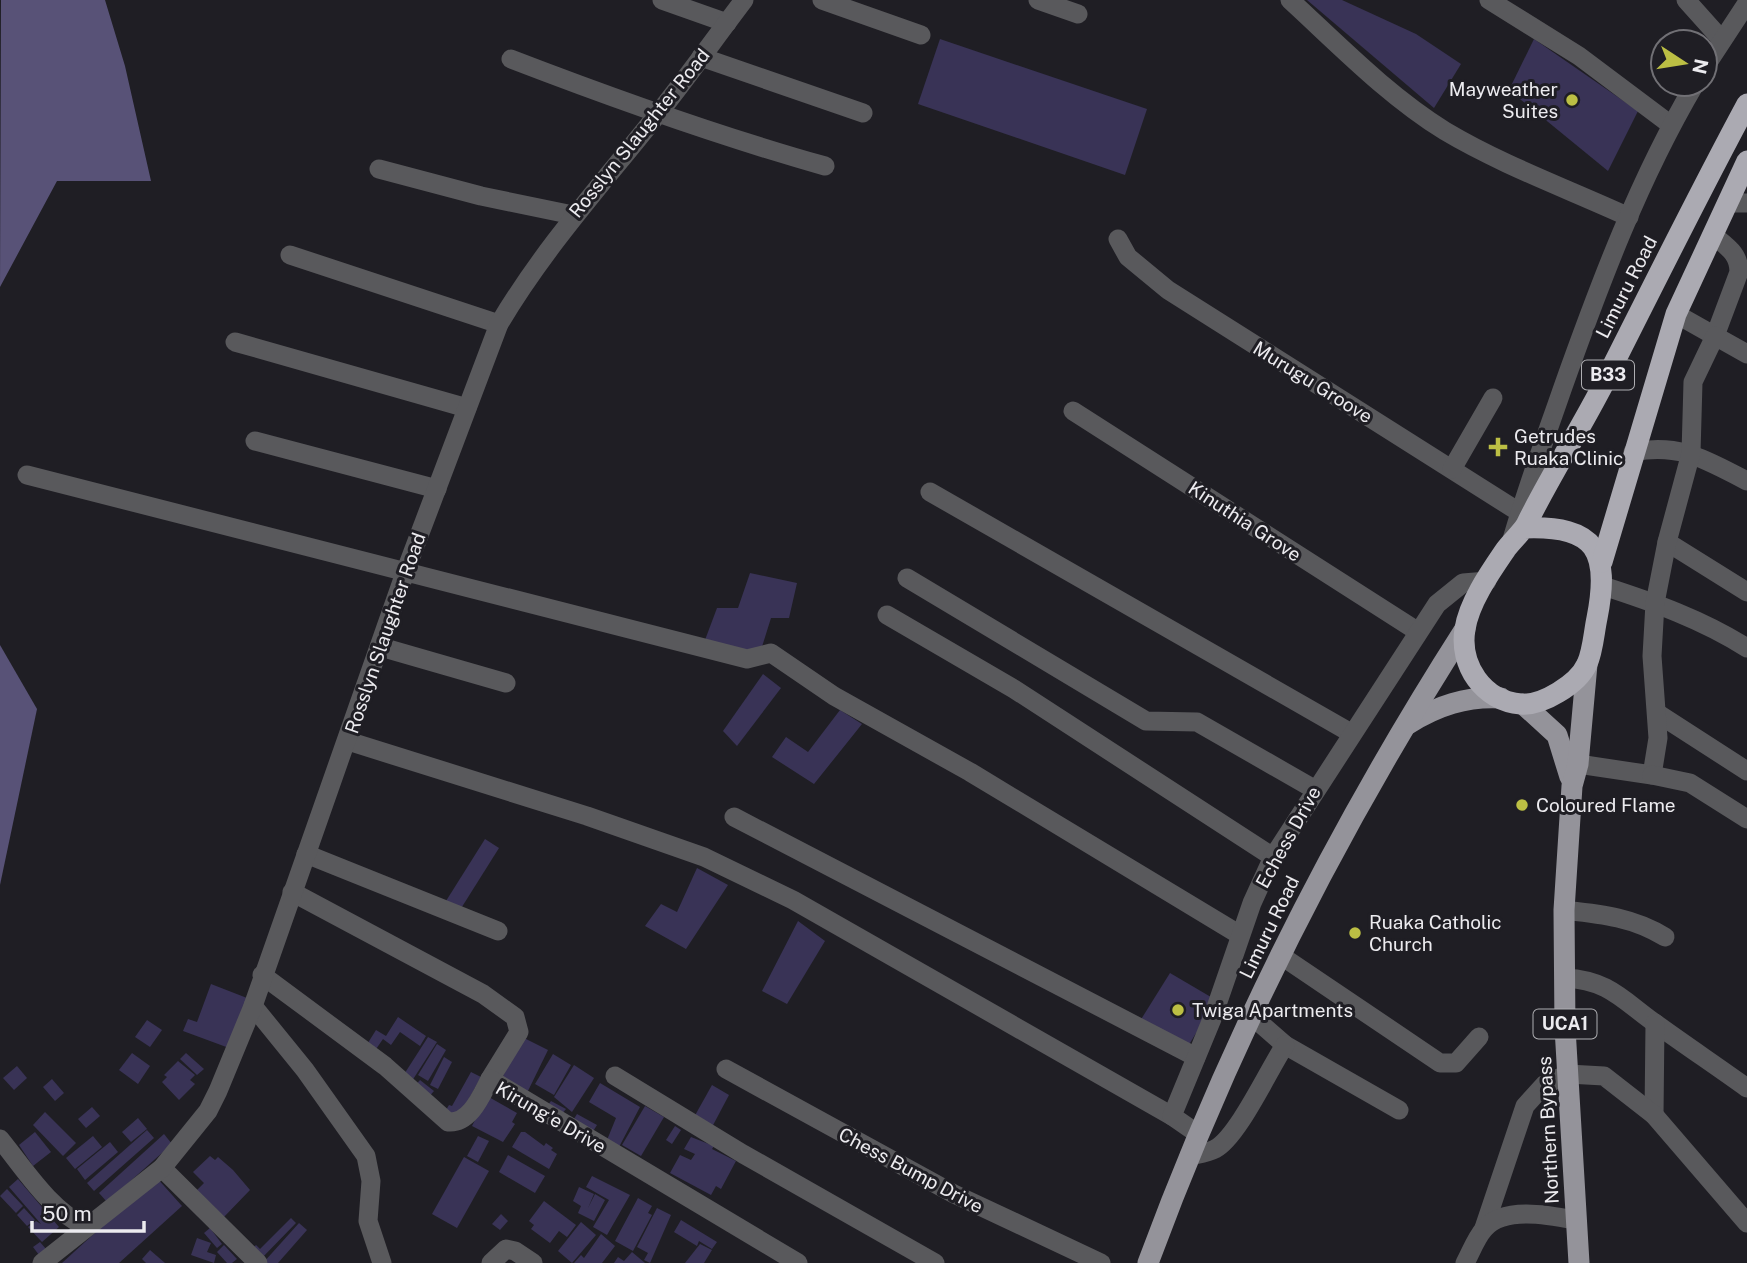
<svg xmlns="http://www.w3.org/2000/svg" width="1747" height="1263" viewBox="0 0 1747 1263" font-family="'Public Sans',sans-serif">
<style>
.forest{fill:#585277}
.building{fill:#393356}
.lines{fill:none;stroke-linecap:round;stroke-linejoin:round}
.minor{stroke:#59595c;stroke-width:19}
.major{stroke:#94939a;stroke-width:21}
.highway{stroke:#abaab2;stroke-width:21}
.poi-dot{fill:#bcbf44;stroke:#1f1e24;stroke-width:2.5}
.labels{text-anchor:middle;stroke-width:6;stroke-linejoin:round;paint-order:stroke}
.shield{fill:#1f1e24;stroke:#aeaeb2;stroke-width:2}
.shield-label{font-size:18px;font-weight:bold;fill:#ecebef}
.poi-label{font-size:19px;fill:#ecebef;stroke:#1f1e24;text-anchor:start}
.street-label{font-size:19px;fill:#ecebef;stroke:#1f1e24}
</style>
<rect width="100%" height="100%" fill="#1f1e24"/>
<g class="forest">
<path d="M1,0h104l20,66 26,115h-94l-57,106z"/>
<path d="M0,645l37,64 -37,176z"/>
</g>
<g class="building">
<path d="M1307,0h35l74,34 45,30 -27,44z"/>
<path d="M940,39l207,70 -22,66 -207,-71z"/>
<path d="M1534,39l104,72 -30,60 -99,-81z"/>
<path d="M750,573l47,10 -8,35h-18l-11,35 -55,-13 12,-32h21z"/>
<path d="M763,674l18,14 -44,58 -14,-15z"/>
<path d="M840,710l22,14 -48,60 -42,-27 14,-20 22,15z"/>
<path d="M485,839l14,9 -39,62 -14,-9z"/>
<path d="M697,868l31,17 -42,64 -41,-23 16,-22 16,8z"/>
<path d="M798,921l27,20 -38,63 -25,-13z"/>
<path d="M1170,973l46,27 -29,48 -47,-27z"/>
<path d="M211,984l36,14 -18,50 -46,-17 5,-12 9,3z"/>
<path d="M398,1017l28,19 -6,10 -20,-14 -9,13 -8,-6 -9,13 -8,-6 10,-16 10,6z"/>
<path d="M147,1020l15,10 -12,17 -15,-10z"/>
<path d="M428,1037l9,5 -27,42 -9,-5z"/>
<path d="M522,1037l26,13 -22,45 -26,-13z"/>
<path d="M437,1044l9,6 -18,31 -10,-6z"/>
<path d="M132,1053l18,13 -12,18 -19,-14z"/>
<path d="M186,1053l18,16 -7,6 -17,-16z"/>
<path d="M553,1054l18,11 -17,30 -19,-11z"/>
<path d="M444,1057l8,5 -14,27 -8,-4z"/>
<path d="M178,1061l17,14 -5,5 5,4 -16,16 -17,-18 5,-5 -3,-2z"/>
<path d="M574,1065l20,13 -22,34 -18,-15z"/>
<path d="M17,1066l10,12 -13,12 -11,-12z"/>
<path d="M471,1072l10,5 -25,45 -13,-7 6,-10 3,1z"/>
<path d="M52,1079l12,14 -9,8 -12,-14z"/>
<path d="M420,1080l14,11 -7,8 -14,-11z"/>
<path d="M600,1083l40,24 -21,40 -12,-7 9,-22 -27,-16z"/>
<path d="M712,1085l17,10 -18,34 -18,-10z"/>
<path d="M487,1096l30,17 -5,9 3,2 -12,18 -31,-16z"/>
<path d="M551,1101l15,8 -5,6 -13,-10z"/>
<path d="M645,1106l19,11 -23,39 -19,-11z"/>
<path d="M92,1107l8,9 -14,12 -8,-9z"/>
<path d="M45,1112l31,31 -13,13 -30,-31z"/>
<path d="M577,1114l20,11 -5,8 -20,-11z"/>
<path d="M138,1118l9,11 -16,13 -9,-10z"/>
<path d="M675,1126l6,4 -9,14 -6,-4z"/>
<path d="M147,1130l7,8 -60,53 -7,-8z"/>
<path d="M35,1132l16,20 -18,14 -14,-21z"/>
<path d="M521,1132h4l19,14 2,-3 7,5 -2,2 6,4 -8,15 -37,-22z"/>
<path d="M164,1134l8,10 -65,58 -8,-9z"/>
<path d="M93,1136l9,11 -27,22 -9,-11z"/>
<path d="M478,1136l11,5 -11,21 -11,-6z"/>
<path d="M691,1137l23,9 -2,3 24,12 -15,28 -5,-3 -5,9 -41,-22 10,-18 11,5 4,-6 -11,-5z"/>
<path d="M110,1142l8,10 -33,28 -8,-11z"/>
<path d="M508,1155l37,21 -10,17 -36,-21z"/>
<path d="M210,1156l5,4 3,-3 15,13 17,20 -28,29 -27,-27 9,-9 -11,-11z"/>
<path d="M464,1157l25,14 -32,57 -25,-14z"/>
<path d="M592,1176l38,19 -23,40 -14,-8 16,-27 -23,-13z"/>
<path d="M156,1177l26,29 -63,57h-57z"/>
<path d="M18,1179l41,48 -17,15 -14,-15 8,-6 5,3 -32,-37z"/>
<path d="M579,1187l15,7 -6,14 7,-14 10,6 -11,21 -16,-8 3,-7 -8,-5z"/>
<path d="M7,1189l16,17 -7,7 -16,-17z"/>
<path d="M638,1198l14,8 -4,7 4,2 -19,36 -18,-10z"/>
<path d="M544,1201l32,24 -9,12 -8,-6 -9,12 -19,-14 3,-4 -5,-4z"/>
<path d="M24,1208l11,12 -8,6 -10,-11z"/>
<path d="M657,1208l14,7 -21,48 -6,-3 4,-7 -11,-6z"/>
<path d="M501,1214l7,7 -8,9 -8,-6z"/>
<path d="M291,1218l5,5 -36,37 -10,-9 6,-6 4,4z"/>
<path d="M681,1220l36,22 -5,7 -13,-8 -2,5 -23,-14z"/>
<path d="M581,1222l15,13 -24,28 -14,-12z"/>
<path d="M299,1223l8,7 -29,33h-15z"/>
<path d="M210,1228l12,16 -5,4 -13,-15z"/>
<path d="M601,1234l14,12 -13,17h-28l7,-8 3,3z"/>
<path d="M197,1238l14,5 -4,9 9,3 -2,8 -23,-8z"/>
<path d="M40,1242l6,7 -7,6 -6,-8z"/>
<path d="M700,1244l12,6 -8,13h-19z"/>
<path d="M224,1245l13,14 -5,4h-5l-10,-11z"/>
<path d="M150,1250l15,13h-19l-4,-4z"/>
<path d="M632,1252l13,11h-31l4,-6 6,4z"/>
</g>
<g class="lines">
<g class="minor">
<path d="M662,0l65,23"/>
<path d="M822,0l99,35"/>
<path d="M1038,0l40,14"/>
<path d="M1290,0c49,45 97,95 155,131 57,34 123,58 184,86"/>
<path d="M1489,0l90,56 92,69"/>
<path d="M1686,0l35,39"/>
<path d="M701,57l162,56"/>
<path d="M511,59c104,40 207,77 314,107"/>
<path d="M1705,67l42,-64"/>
<path d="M379,169l102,27 92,19"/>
<path d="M1727,203h20"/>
<path d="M1118,239l10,18 40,33 351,222"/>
<path d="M290,255l209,69"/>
<path d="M1676,314l39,22 24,-64c0,-19 -12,-25 -26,-37"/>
<path d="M235,342l232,66"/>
<path d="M1073,411l344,220"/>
<path d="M255,441l182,48"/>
<path d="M1633,452c48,-9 73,8 114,29"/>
<path d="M1452,469l41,-71"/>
<path d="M27,475l720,184 24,-6 63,43 136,76 270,163"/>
<path d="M930,492l421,241"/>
<path d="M1667,542l80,50"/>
<path d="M1511,543c15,-53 34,-104 52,-156 37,-104 76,-208 132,-303"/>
<path d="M907,578l239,143 51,1 117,67"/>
<path d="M1603,586c50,16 100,34 144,62"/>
<path d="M887,615l127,74 259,168"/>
<path d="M381,647l125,36"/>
<path d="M1657,713l90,58"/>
<path d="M348,741l239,75 117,41 89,43 379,216"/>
<path d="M1578,764l74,11 6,-37 -6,-82 3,-53 12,-61 24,-89 2,-71 22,-46 32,18"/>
<path d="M1652,775l38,8 57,36"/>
<path d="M734,817l462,240"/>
<path d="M306,854l192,77"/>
<path d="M292,892l191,102 32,23 4,15 -29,47"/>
<path d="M1564,910c36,4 69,7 101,27"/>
<path d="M1280,955l160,108h16l23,-26"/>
<path d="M262,975l123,91 63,56c22,2 33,-26 42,-43l308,184"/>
<path d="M1565,978c45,2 59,24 94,48 29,21 59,41 88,62"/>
<path d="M253,1006l52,64 61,86 5,25 -3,40 14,42"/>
<path d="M1252,1016l33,29 114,65"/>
<path d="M726,1069l228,125 147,69"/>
<path d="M615,1076l128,78 192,109"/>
<path d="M1654,1115l1,-92"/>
<path d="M1198,1134l-26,-18 40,-97 40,-116 21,-46 164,-253 26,-21 24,-2"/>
<path d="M0,1139c26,32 49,70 86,88"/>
<path d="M1189,1156c9,-2 19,-3 26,-7 23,-12 54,-80 70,-104"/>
<path d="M162,1168l96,95"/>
<path d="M1484,1228l41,-122 19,-21 24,-11 36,2 50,39 93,108"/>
<path d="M42,1263l120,-95 46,-57 10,-20 35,-85 153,-436 93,-246c45,-76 103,-140 158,-209 30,-37 58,-77 87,-115"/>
<path d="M491,1263l15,-14 9,2 18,12"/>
<path d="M1465,1263c6,-11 11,-25 19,-34 19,-23 65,-14 91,-9"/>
</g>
<g class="major">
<path d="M1523,704l34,31 13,42"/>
<path d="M1408,724c29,-18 58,-28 93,-26"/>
<path d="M1148,1263c82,-222 189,-434 317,-634"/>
<path d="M1579,1263l-14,-235 -1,-118 8,-124 6,-22 9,-100"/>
</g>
<g class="highway">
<path d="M1524,528c73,-3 86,24 73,90 -3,14 -4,33 -10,46 -9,20 -45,42 -66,40 -38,-3 -62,-39 -56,-75 4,-27 26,-58 41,-80 6,-8 15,-16 20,-24 24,-49 54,-95 79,-144 47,-93 93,-186 142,-277"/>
<path d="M1602,562l74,-248 71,-153"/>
</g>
</g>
<g class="poi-dot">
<circle cx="1572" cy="100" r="7"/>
<path d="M1494.5 436.5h7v7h7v7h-7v7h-7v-7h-7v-7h7z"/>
<circle cx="1522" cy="805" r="7"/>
<circle cx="1355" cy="933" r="7"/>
<circle cx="1178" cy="1010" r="7"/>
</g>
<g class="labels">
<g class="shield">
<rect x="1582" y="360.5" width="52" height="29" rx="5"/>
<rect x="1533.5" y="1009.5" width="63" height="29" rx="5"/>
</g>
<g class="shield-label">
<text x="1608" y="381">B33</text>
<text x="1565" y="1030">UCA1</text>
</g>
<g class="poi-label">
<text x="1558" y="96" text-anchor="end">Mayweather<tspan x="1558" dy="22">Suites</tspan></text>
<text x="1514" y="443">Getrudes<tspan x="1514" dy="22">Ruaka Clinic</tspan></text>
<text x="1536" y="812">Coloured Flame</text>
<text x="1369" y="929">Ruaka Catholic<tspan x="1369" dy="22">Church</tspan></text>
<text x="1192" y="1017">Twiga Apartments</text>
</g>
<g class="street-label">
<text transform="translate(639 133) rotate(-51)" y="7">Rosslyn Slaughter Road</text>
<text transform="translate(1626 287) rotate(-63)" y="7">Limuru Road</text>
<text transform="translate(1313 382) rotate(32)" y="7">Murugu Groove</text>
<text transform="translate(1245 521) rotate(33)" y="7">Kinuthia Grove</text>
<text transform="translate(385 633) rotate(-71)" y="7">Rosslyn Slaughter Road</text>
<text transform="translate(1288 837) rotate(-61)" y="7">Echess Drive</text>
<text transform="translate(1269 927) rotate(-64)" y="7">Limuru Road</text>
<text transform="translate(551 1117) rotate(30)" y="7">Kirung'e Drive</text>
<text transform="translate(1548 1130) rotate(-93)" y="7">Northern Bypass</text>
<text transform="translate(911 1170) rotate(28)" y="7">Chess Bump Drive</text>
</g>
</g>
<g transform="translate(1684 63) rotate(102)"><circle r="33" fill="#1f1e24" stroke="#717075" stroke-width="2"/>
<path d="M0-5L12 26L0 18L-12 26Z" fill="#bcbf44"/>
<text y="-10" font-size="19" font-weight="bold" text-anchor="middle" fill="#ecebef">N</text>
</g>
<path d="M32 1221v10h112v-10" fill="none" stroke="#ecebef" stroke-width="3.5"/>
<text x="42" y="1221" font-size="21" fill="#ecebef" stroke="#1f1e24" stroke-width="5" paint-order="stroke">50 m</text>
</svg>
